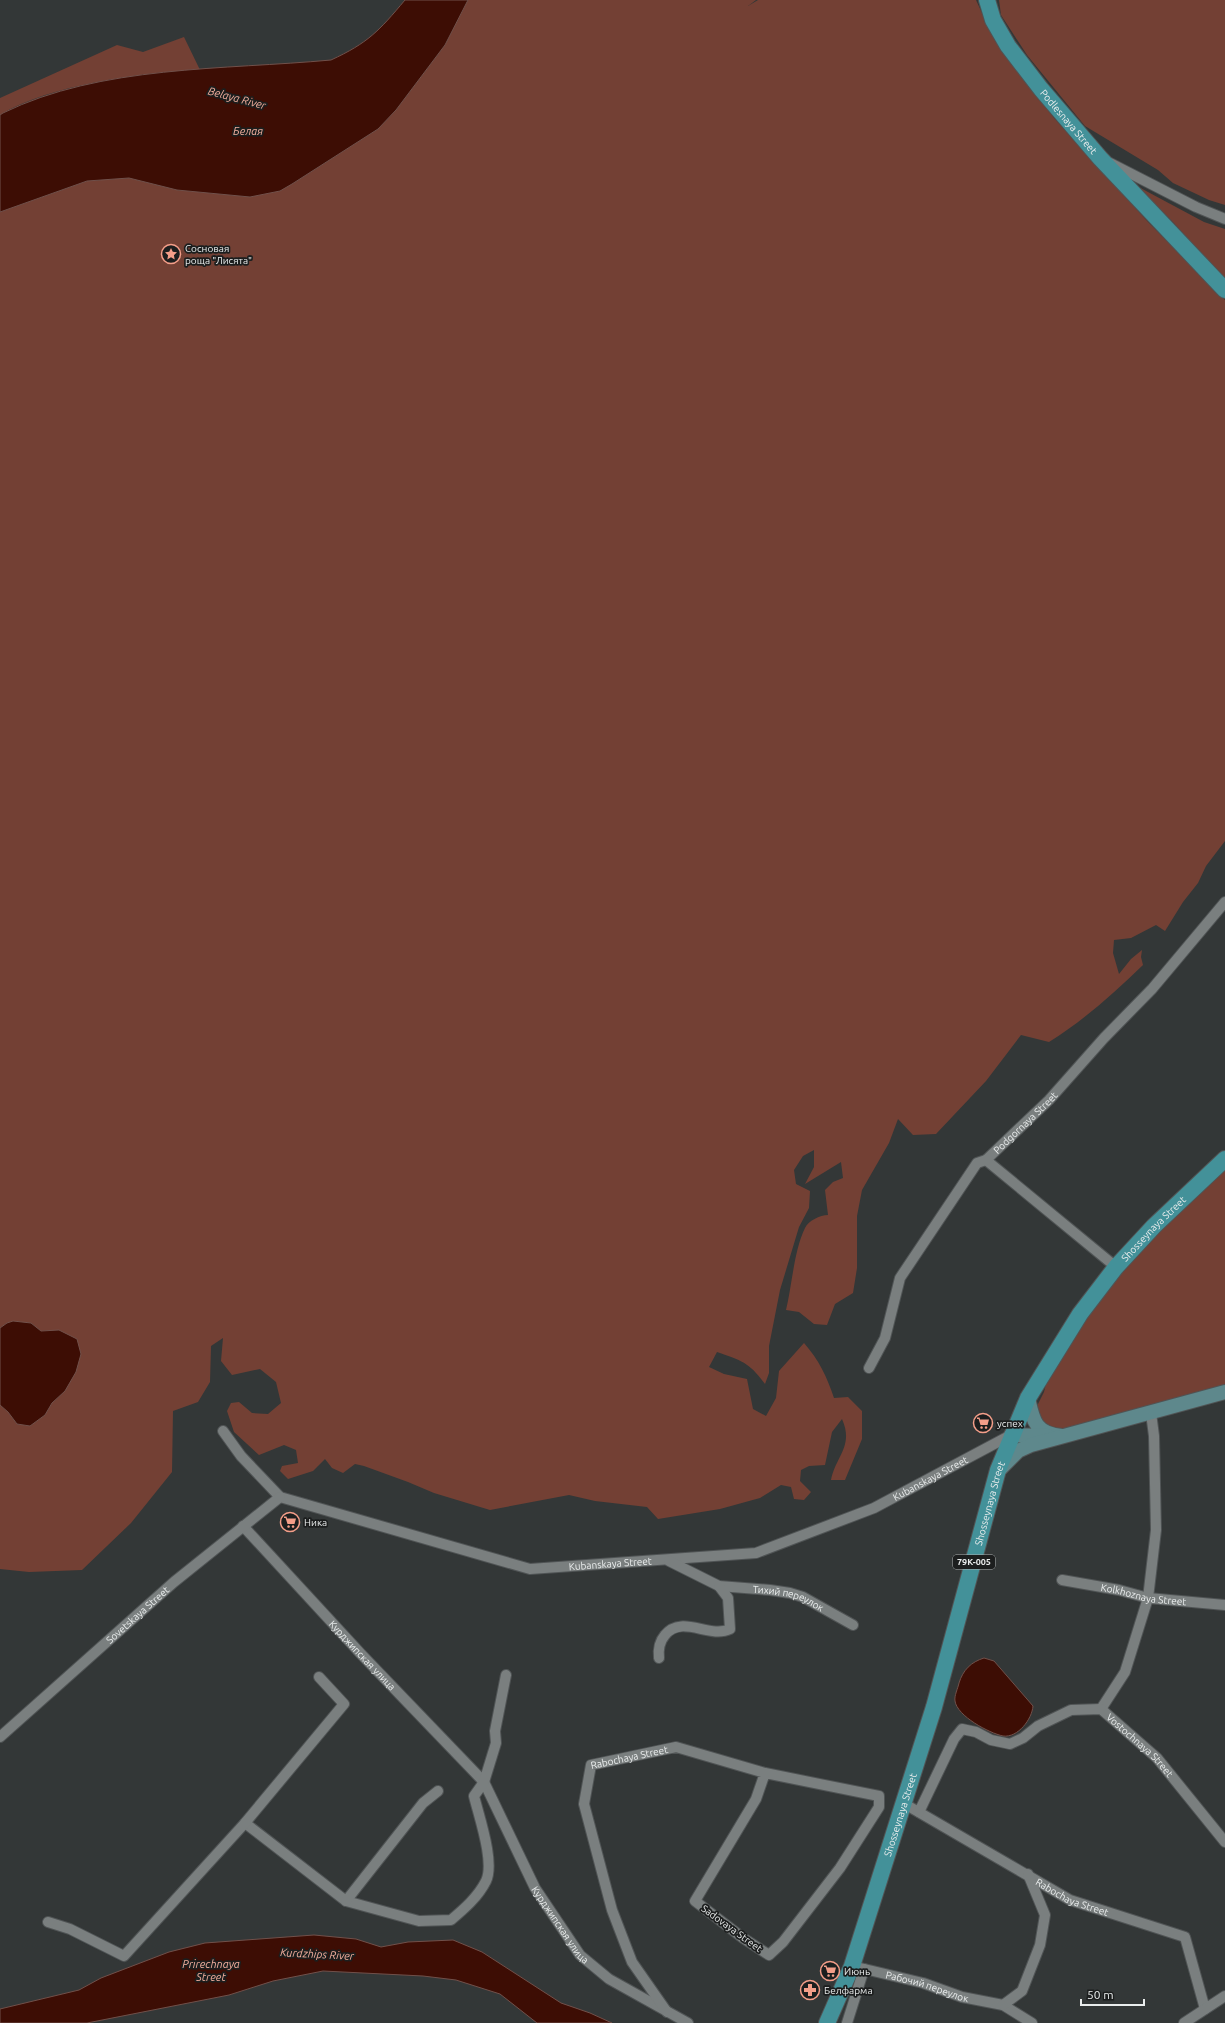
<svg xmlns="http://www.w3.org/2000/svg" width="1225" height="2023" viewBox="0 0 1225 2023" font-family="Ubuntu,sans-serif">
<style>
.green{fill:#734034}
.water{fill:#3d0d04;stroke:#71504a}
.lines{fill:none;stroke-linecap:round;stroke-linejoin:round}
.street-casing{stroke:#505455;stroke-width:12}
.secondary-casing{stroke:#505455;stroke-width:16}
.primary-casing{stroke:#505455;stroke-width:18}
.street{stroke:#7a7f7f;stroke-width:10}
.secondary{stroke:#5e888c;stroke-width:14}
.primary{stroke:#439199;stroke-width:16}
.labels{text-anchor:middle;stroke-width:3.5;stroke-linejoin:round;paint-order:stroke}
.shield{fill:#1c1e1e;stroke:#acafaf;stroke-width:1}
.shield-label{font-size:9px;font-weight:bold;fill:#eaeded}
.street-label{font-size:10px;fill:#eaeded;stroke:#1c1e1e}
.poi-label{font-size:10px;fill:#eaeded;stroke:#1c1e1e;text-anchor:start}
.water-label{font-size:11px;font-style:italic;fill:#f4af9e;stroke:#1c1e1e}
</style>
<rect width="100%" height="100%" fill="#333737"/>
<g class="green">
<path d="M468,0h288l-8,6 10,-6h218l18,39 60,79 94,104 77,78v541l-19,25 -8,17 -15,19 -18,29 -9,-6 -25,13 -17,2 -1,13 6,21 12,-15 11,-9 -1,7 2,8c-29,28 -60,56 -94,77l-28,-7 -35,46 -50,53 -23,1 -15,-16 -9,24 -27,47 -5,26v52l-4,25 -18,11 -8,21 -13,-1 -15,-12 -13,-2c6,-24 8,-60 19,-82 3,-7 15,-13 23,-13l-3,-25 8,-8 10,-4 -2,-16 -36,22 9,-17v-17l-11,6 -9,14 2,14 14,7 -1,17 -10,19 -19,63 -11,56v27l-4,11c-16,-22 -23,-23 -48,-32l-8,15 15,7 23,5 6,30 13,7 10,-18 3,-27 25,-28c15,17 23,34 30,55l14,-1 14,14v28l-17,41h-14c5,-24 23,-34 11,-61l-10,13 -7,33 -16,1 -8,4 -1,11 11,11 -7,8 -10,-1 -3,-12 -10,-2 -21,13 -40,11 -62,10 -11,-12 -52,-6 -26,-6 -79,15 -56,-17 -26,-11 -44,-16 -9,-2 -12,9 -11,-5 -7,-9 -12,12 -25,8 -8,-8 2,-5 16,-3 -2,-13 -12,-5 -25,10 -25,-23 -7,-21 4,-8 8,-1 13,11 16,1 13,-11 -5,-21 -16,-13 -28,6 -11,-14 2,-23 -12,8 -1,36 -12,20 -25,9 -1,61 -41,51 -49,47 -53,2 -29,-3v-164l8,7 9,12 13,2 15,-11 7,-12 13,-12 -6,-61 -18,1 -10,-8h-24l-7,5v-1116l87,-31 42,-3 48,12 73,7 42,-13 86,-55 18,-19 49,-65z"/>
<path d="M999,0h226v205l-16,-5 -36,-17 -15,-13 -73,-44 -58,-71 -26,-40z"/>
<path d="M184,37l16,33c-56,2 -152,15 -200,45v-17l117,-53 26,7z"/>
<path d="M1133,184l71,38 21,7v51l-53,-59z"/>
<path d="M1225,1167v219l-163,45 -13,-1 -14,-20 9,-18 4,-16 26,-42 48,-64z"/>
</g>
<g class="water">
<path d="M405,0h63l-23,45 -49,65 -18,19 -86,55 -12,7 -30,6 -73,-7 -48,-12 -42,3 -87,31v-97l3,-2c98,-48 221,-43 328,-53 37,-17 48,-29 74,-60z"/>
<path d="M13,1321l18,2 10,8 18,-1 18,9 4,15 -5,18 -11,19 -13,12 -7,12 -15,11 -13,-2 -9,-12 -8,-7v-77l7,-5z"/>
<path d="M984,1658l10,3 39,45c-1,13 -15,32 -30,30 -14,-3 -46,-20 -48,-35 -1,-5 3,-13 4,-18 4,-13 12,-21 25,-25z"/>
<path d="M314,1935l42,4 25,8 27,-5 45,-2 29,12 79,51 29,10 22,10h-75l-37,-29 -44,-14 -33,-4 -100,-5 -50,10 -44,14 -142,28h-87v-14l79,-19 22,-12 68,-26 36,-9z"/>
</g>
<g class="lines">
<defs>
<g id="street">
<path d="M1110,163l86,44 29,12"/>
<path d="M986,1160l130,107"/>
<path id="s1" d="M869,1368l16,-30 15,-60 77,-115 9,-3 63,-60 55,-62 48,-49 73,-87"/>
<path id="s2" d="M223,1431l18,25 39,41 250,72 226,-16 118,-45 137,-73"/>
<path id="s3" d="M243,1526l118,128 123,128 51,106 45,67 29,24 79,44"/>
<path id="s4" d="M669,1561l50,25 51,4 20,3 13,4 50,28"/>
<path id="s5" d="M1062,1580l57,10 29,8 77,7"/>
<path d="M659,1658c-1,-9 0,-16 6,-23 17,-21 44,4 65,-6l-2,-31 -9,-12"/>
<path d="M1101,1709l24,-37 23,-74 8,-68 -2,-94 -3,-23"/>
<path id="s6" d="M0,1737l174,-155 106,-85"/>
<path id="s7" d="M903,1803l167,97 115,37 20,72"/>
<path id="s8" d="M919,1812l35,-73 8,-10 14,3 15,8 19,4 13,-6 15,-12 33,-16 30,-1 56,49 68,84"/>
<path d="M245,1823l101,78 73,20 32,-1c13,-11 27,-23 35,-39 9,-19 -7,-64 -12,-85l10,-14 12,-39 -1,-12 11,-56"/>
<path d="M346,1901l77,-98 15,-12"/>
<path d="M48,1922l22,7 54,27 121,-133 99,-119 -25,-27"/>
<path id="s9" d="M852,1966l71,17 39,14 41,8 29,18"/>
<path d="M1003,2005l19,-14 18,-46 5,-30 -17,-41"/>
<path id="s10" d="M667,2012l-35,-50 -20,-52 -28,-106 7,-39 85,-18 89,26 114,23v11l-39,61 -57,74 -14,13 -26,-17 -48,-37 61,-102 9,-26"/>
<path d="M847,2023l17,-54"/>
<path d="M1184,2023l41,-27"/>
</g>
<g id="secondary">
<path d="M1028,1398c5,22 7,36 34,38"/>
<path d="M1011,1435l37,1"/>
<path d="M1000,1469l18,-18 13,-6 194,-53"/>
</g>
<g id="primary">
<path id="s11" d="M987,0l6,20 15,26 33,43 59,69 125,132"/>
<path id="s12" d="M827,2023l25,-57 82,-259 64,-237 30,-72 52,-84 36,-47 38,-41 71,-67"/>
</g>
</defs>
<use href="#street" class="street-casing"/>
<use href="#secondary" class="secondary-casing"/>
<use href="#primary" class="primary-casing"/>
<use href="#street" class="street"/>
<use href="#secondary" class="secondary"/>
<use href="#primary" class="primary"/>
</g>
<defs>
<symbol id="sight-ring" viewBox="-11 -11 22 22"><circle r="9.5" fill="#1c1e1e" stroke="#f49e89" stroke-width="1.5"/><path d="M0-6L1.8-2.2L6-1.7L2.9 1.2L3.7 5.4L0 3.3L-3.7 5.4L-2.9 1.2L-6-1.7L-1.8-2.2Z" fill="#f49e89"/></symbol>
<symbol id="supermarket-ring" viewBox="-11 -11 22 22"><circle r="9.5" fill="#1c1e1e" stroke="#f49e89" stroke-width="1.5"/><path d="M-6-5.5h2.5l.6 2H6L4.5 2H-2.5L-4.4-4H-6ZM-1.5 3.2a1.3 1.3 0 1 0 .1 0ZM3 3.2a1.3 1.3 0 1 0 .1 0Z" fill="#f49e89"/></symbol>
<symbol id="pharmacy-ring" viewBox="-11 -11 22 22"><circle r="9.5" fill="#1c1e1e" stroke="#f49e89" stroke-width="1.5"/><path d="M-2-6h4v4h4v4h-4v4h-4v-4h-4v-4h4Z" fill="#f49e89"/></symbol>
</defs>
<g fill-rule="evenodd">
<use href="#sight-ring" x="160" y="243" width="22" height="22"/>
<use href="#supermarket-ring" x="972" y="1412" width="22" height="22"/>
<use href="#supermarket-ring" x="279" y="1511" width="22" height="22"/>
<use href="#supermarket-ring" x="819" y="1960" width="22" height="22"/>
<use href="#pharmacy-ring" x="799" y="1979" width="22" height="22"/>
</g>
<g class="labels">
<rect class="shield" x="953" y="1555" width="42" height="14" rx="3"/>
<g class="shield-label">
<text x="974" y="1565">79К-005</text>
</g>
<g class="street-label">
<text dy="4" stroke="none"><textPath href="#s11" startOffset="148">Podlesnaya Street</textPath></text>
<text dy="4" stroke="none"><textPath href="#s1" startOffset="298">Podgornaya Street</textPath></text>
<text dy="4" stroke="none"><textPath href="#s12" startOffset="869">Shosseynaya Street</textPath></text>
<text dy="4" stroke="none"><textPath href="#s2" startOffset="764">Kubanskaya Street</textPath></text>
<text dy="4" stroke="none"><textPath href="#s12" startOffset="545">Shosseynaya Street</textPath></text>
<text dy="4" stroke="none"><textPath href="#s2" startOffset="428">Kubanskaya Street</textPath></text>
<text dy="4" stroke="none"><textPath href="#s5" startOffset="83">Kolkhoznaya Street</textPath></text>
<text dy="4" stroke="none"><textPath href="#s4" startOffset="127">Тихий переулок</textPath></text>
<text dy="4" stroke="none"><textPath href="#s6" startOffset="184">Sovetskaya Street</textPath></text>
<text dy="4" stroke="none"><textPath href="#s3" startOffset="176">Курджипская улица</textPath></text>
<text dy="4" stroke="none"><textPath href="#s8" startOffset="298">Vostochnaya Street</textPath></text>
<text dy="4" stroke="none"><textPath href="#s10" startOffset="305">Rabochaya Street</textPath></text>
<text dy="4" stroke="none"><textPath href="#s12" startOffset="221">Shosseynaya Street</textPath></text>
<text dy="4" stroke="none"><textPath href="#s7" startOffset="194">Rabochaya Street</textPath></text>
<text dy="4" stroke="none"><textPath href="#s3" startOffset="514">Курджипская улица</textPath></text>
<text transform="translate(732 1928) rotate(36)" y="4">Sadovaya Street</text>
<text dy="4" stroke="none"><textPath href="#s9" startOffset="78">Рабочий переулок</textPath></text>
</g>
<g class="poi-label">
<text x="185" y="252">Сосновая<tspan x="185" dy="12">роща "Лисята"</tspan></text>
<text x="997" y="1427">успех</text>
<text x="304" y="1526">Ника</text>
<text x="844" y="1975">Июнь</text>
<text x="824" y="1994">Белфарма</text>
</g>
<g class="water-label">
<text transform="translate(237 98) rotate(15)" y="4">Belaya River</text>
<text x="248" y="135">Белая</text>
<text transform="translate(317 1954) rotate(3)" y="4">Kurdzhips River</text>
<text x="211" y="1968">Prirechnaya<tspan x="211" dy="13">Street</tspan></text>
</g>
</g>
<path d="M1081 1999v6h63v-6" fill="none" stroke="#eaeded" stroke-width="2"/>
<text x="1087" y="1999" font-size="12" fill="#eaeded" stroke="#1c1e1e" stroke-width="3" paint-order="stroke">50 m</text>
</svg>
